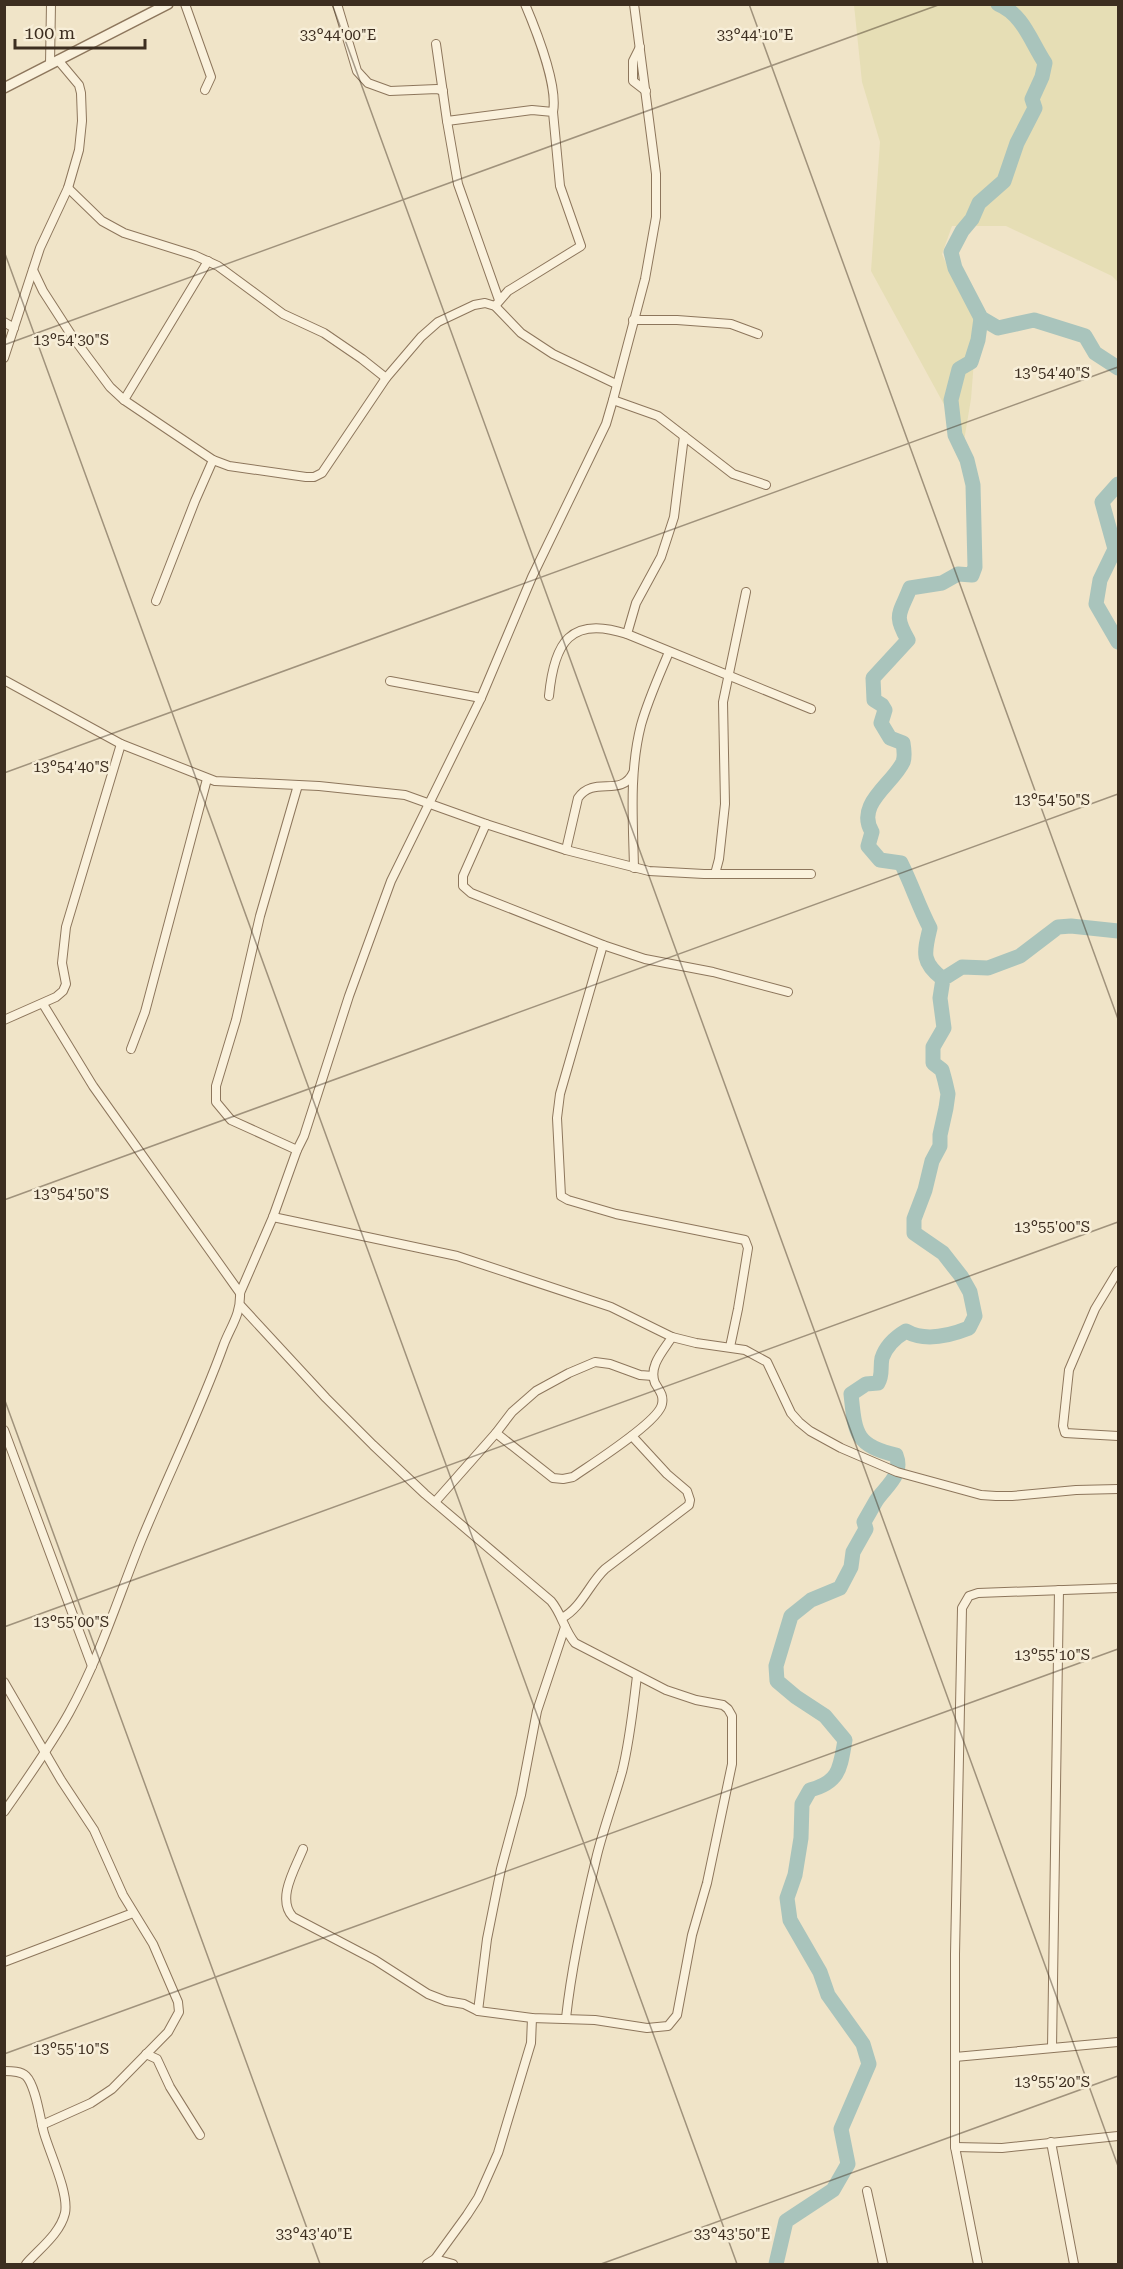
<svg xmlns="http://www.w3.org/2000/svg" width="1123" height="2269" viewBox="0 0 1123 2269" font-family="'Roboto Serif',serif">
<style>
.farmland{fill:#e6deb5}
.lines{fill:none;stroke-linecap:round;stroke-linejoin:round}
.river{stroke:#a9c4bc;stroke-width:15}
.minor-casing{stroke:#8d765c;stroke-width:10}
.tertiary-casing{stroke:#8d765c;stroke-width:12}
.minor{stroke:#faf1dc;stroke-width:8}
.tertiary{stroke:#faf1dc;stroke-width:9}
.ticks{fill:none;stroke:#3d2e20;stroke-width:1.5;stroke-opacity:0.45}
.ticks-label{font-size:15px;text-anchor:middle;fill:#3d2e20;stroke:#f7eed8;stroke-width:5;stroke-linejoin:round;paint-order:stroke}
</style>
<rect width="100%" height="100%" fill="#f0e4c8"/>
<path class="farmland" d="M1117,4l1,278 -6,-6 -106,-50h-54l-10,28 15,34 20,34 -6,77 -7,42 -93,-170 9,-129 -18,-60 -8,-77z"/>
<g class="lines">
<g class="river">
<path d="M998,4c25,10 33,38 47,59l-3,14 -10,22 3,9 -18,35 -13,38 -25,22 -7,16 -10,12 -11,21 4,16 26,50 17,10 36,-8 51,16 10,17 23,15"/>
<path d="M1118,484l-16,18 13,47 -15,31 -4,24 22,38"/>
<path d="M943,979c-22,-17 -19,-26 -13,-51 -11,-21 -18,-43 -29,-65l-21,-3 -12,-14 4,-14c-17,-28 21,-48 31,-70 2,-5 1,-13 0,-19l-13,-5 -9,-15 4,-13 -3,-5 -8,-5 -1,-22 35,-38c-15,-26 -8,-26 2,-52l32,-5 16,-9 14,1 3,-8 -2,-82 -6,-25 -12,-25 -4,-35 8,-31 12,-7 7,-22 3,-22"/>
<path d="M776,2264l10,-43 47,-31 15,-26 -7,-35 28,-65 -6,-20 -35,-49 -8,-23 -30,-52 -3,-22 8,-23 6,-37 1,-34 8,-14c30,-8 30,-22 35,-50l-20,-24 -29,-19 -19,-16 -1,-15 15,-50 20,-16 29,-12 11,-21 2,-15 13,-23 -2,-7c4,-7 8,-14 12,-21 10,-15 28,-26 20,-46 -42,-9 -41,-24 -45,-61l15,-10 12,-1c5,-8 2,-16 4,-25 4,-12 14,-21 24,-27 19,11 43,5 63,-3l6,-12 -5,-24 -9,-16 -18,-23 -29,-20v-14l11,-29 7,-29 8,-15v-11l6,-27 2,-14 -3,-13 -3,-11 -9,-7v-16l11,-19 -4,-30 3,-19 19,-12 26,1 32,-12 38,-29 13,-1 47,5"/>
</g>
<defs>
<g id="minor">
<path d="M185,4l26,73 -6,13"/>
<path d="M337,4l20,67 11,12 22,8 47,-2 6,2"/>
<path d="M525,4c11,26 33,82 28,108"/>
<path d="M436,44l11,77"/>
<path d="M640,47l-7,14v20l13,10"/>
<path d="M50,64l1,-60"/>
<path d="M68,188l34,33 22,12 70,22 24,11 65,48 41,19 38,26 24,19"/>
<path d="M33,270l10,21 29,45 38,51 14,13 89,60 16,6 77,11h8l8,-4 64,-95 35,-41 17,-15 36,-17 11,-2 10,3 26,27 32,21 63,30"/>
<path d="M495,306l13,-15 73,-45 -21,-60 -7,-74 -21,-2 -85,11 11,63 41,116"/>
<path d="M633,320h44l54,4 27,10"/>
<path d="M4,322l10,6"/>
<path d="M4,358l36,-110 28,-60 11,-38 3,-29 -1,-28 -2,-8 -21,-25"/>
<path d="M124,400l84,-139"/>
<path d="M613,400l45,16 75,58 33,11"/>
<path d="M156,601l39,-100 18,-41"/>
<path d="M627,634l9,-31 25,-46 13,-40 10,-81"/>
<path d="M4,680l117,64 94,37 104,5 86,9 81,29 80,26 83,21 55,3h107"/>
<path d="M390,681l91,17"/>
<path d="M549,696c5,-53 21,-81 78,-62l184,75"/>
<path d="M486,824l-23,52v10l8,7 132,52 42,14 68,13 75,20"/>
<path d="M566,850l12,-52c16,-23 43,0 55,-25"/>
<path d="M634,868c-1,-47 -5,-96 7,-143 7,-25 18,-49 28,-73"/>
<path d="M715,874l4,-15 6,-55 -2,-102 23,-110"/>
<path d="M603,945l-43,149 -3,24 4,78 7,4 48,14 129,26 3,8 -10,61 -8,38"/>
<path d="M43,1004l50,82 147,207"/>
<path d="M4,1020l52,-23 7,-6 3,-7 -4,-21 4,-36 55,-183"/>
<path d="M131,1049l14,-37 62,-233"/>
<path d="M297,1150l-66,-30 -15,-18v-16l20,-66 24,-104 38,-131"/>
<path d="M273,1217l184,39 154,51 61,30 24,6 49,7 22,12 24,51 8,9 11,9 31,17 56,24 84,23 15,1h16l64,-6 42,-1"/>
<path d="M1118,1271l-23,38 -26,61 -6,56 2,7 53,3"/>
<path d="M241,1306l85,92 47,47 52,49 126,107c11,13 13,29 24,42l91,47 30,10 27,5 5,4 4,7v48l-25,119 -15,52 -15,80 -9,11 -21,2 -52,-8 -63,-2 -54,-7 -14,-7 -18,-3 -18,-7 -53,-34 -82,-43c-17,-18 2,-48 10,-68"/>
<path d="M4,1430l88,236"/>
<path d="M496,1433l57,45 10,1 10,-2c17,-12 86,-55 89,-73 2,-9 -3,-14 -7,-21 -7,-17 9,-33 17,-46"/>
<path d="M435,1502l61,-69 16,-21 24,-21 33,-18 26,-11 15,2 30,11 13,1"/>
<path d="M562,1618c20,-11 27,-34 43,-49l84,-64 1,-5 -3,-9 -20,-17 -35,-38"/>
<path d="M4,1682l57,98 33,50 29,65 30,49 25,58 1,10 -11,20 -56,57 -21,14 -49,22"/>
<path d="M4,1812c23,-33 46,-65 65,-99 30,-54 49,-115 72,-172 27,-66 59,-130 83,-197 7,-18 17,-30 16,-51l33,-76 24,-67 7,-14 45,-140 42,-115 90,-183 51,-121 74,-153 7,-24 32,-121 11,-62v-43l-22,-170"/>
<path d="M4,1962l129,-49"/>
<path d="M478,2011l9,-72 14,-70 20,-74 16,-84 28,-84"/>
<path d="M566,2018c6,-55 18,-109 31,-163 7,-28 17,-55 25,-83 8,-32 11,-64 15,-96"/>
<path d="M1052,2048l7,-458"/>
<path d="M146,2054l11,5 13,28 30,48"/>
<path d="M955,2057l163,-15"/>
<path d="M4,2071c8,0 17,0 22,5 10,10 14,43 18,57 6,21 25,60 21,80 -5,21 -26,36 -39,51"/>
<path d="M1051,2142l23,122"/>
<path d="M955,2147l47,1 116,-12"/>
<path d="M867,2191l16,73"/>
<path d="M435,2259l18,5"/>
<path d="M427,2264l8,-5 32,-44 11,-17 20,-45 33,-110 1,-25"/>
<path d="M978,2264l-23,-117v-193l7,-346 7,-12 9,-3 140,-5"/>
</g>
<path id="tertiary" d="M4,88l164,-84"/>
</defs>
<use href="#minor" class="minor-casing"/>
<use href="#tertiary" class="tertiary-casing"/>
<use href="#minor" class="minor"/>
<use href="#tertiary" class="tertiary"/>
</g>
<path class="ticks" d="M332,4l786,2162M749,4l369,1015M4,251l733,2013M4,345l937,-341M4,773l1114,-406M4,1200l1114,-406M4,1398l316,866M4,1627l1114,-405M4,2054l1114,-405M601,2264l517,-188"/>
<g class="ticks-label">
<text x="338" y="40">33°44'00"E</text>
<text x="755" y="40">33°44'10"E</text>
<text x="71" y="345">13°54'30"S</text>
<text x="1052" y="378">13°54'40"S</text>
<text x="71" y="772">13°54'40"S</text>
<text x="1052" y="805">13°54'50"S</text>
<text x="71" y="1199">13°54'50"S</text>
<text x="1052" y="1232">13°55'00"S</text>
<text x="71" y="1627">13°55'00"S</text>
<text x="1052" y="1660">13°55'10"S</text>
<text x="71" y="2054">13°55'10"S</text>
<text x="1052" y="2087">13°55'20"S</text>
<text x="314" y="2239">33°43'40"E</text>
<text x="732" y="2239">33°43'50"E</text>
</g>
<rect width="1123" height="2269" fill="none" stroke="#3d2e20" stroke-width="12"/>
<path d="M15 39v9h130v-9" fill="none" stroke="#3d2e20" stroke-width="3"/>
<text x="24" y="39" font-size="18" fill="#3d2e20" stroke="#f7eed8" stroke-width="4.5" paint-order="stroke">100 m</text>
</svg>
